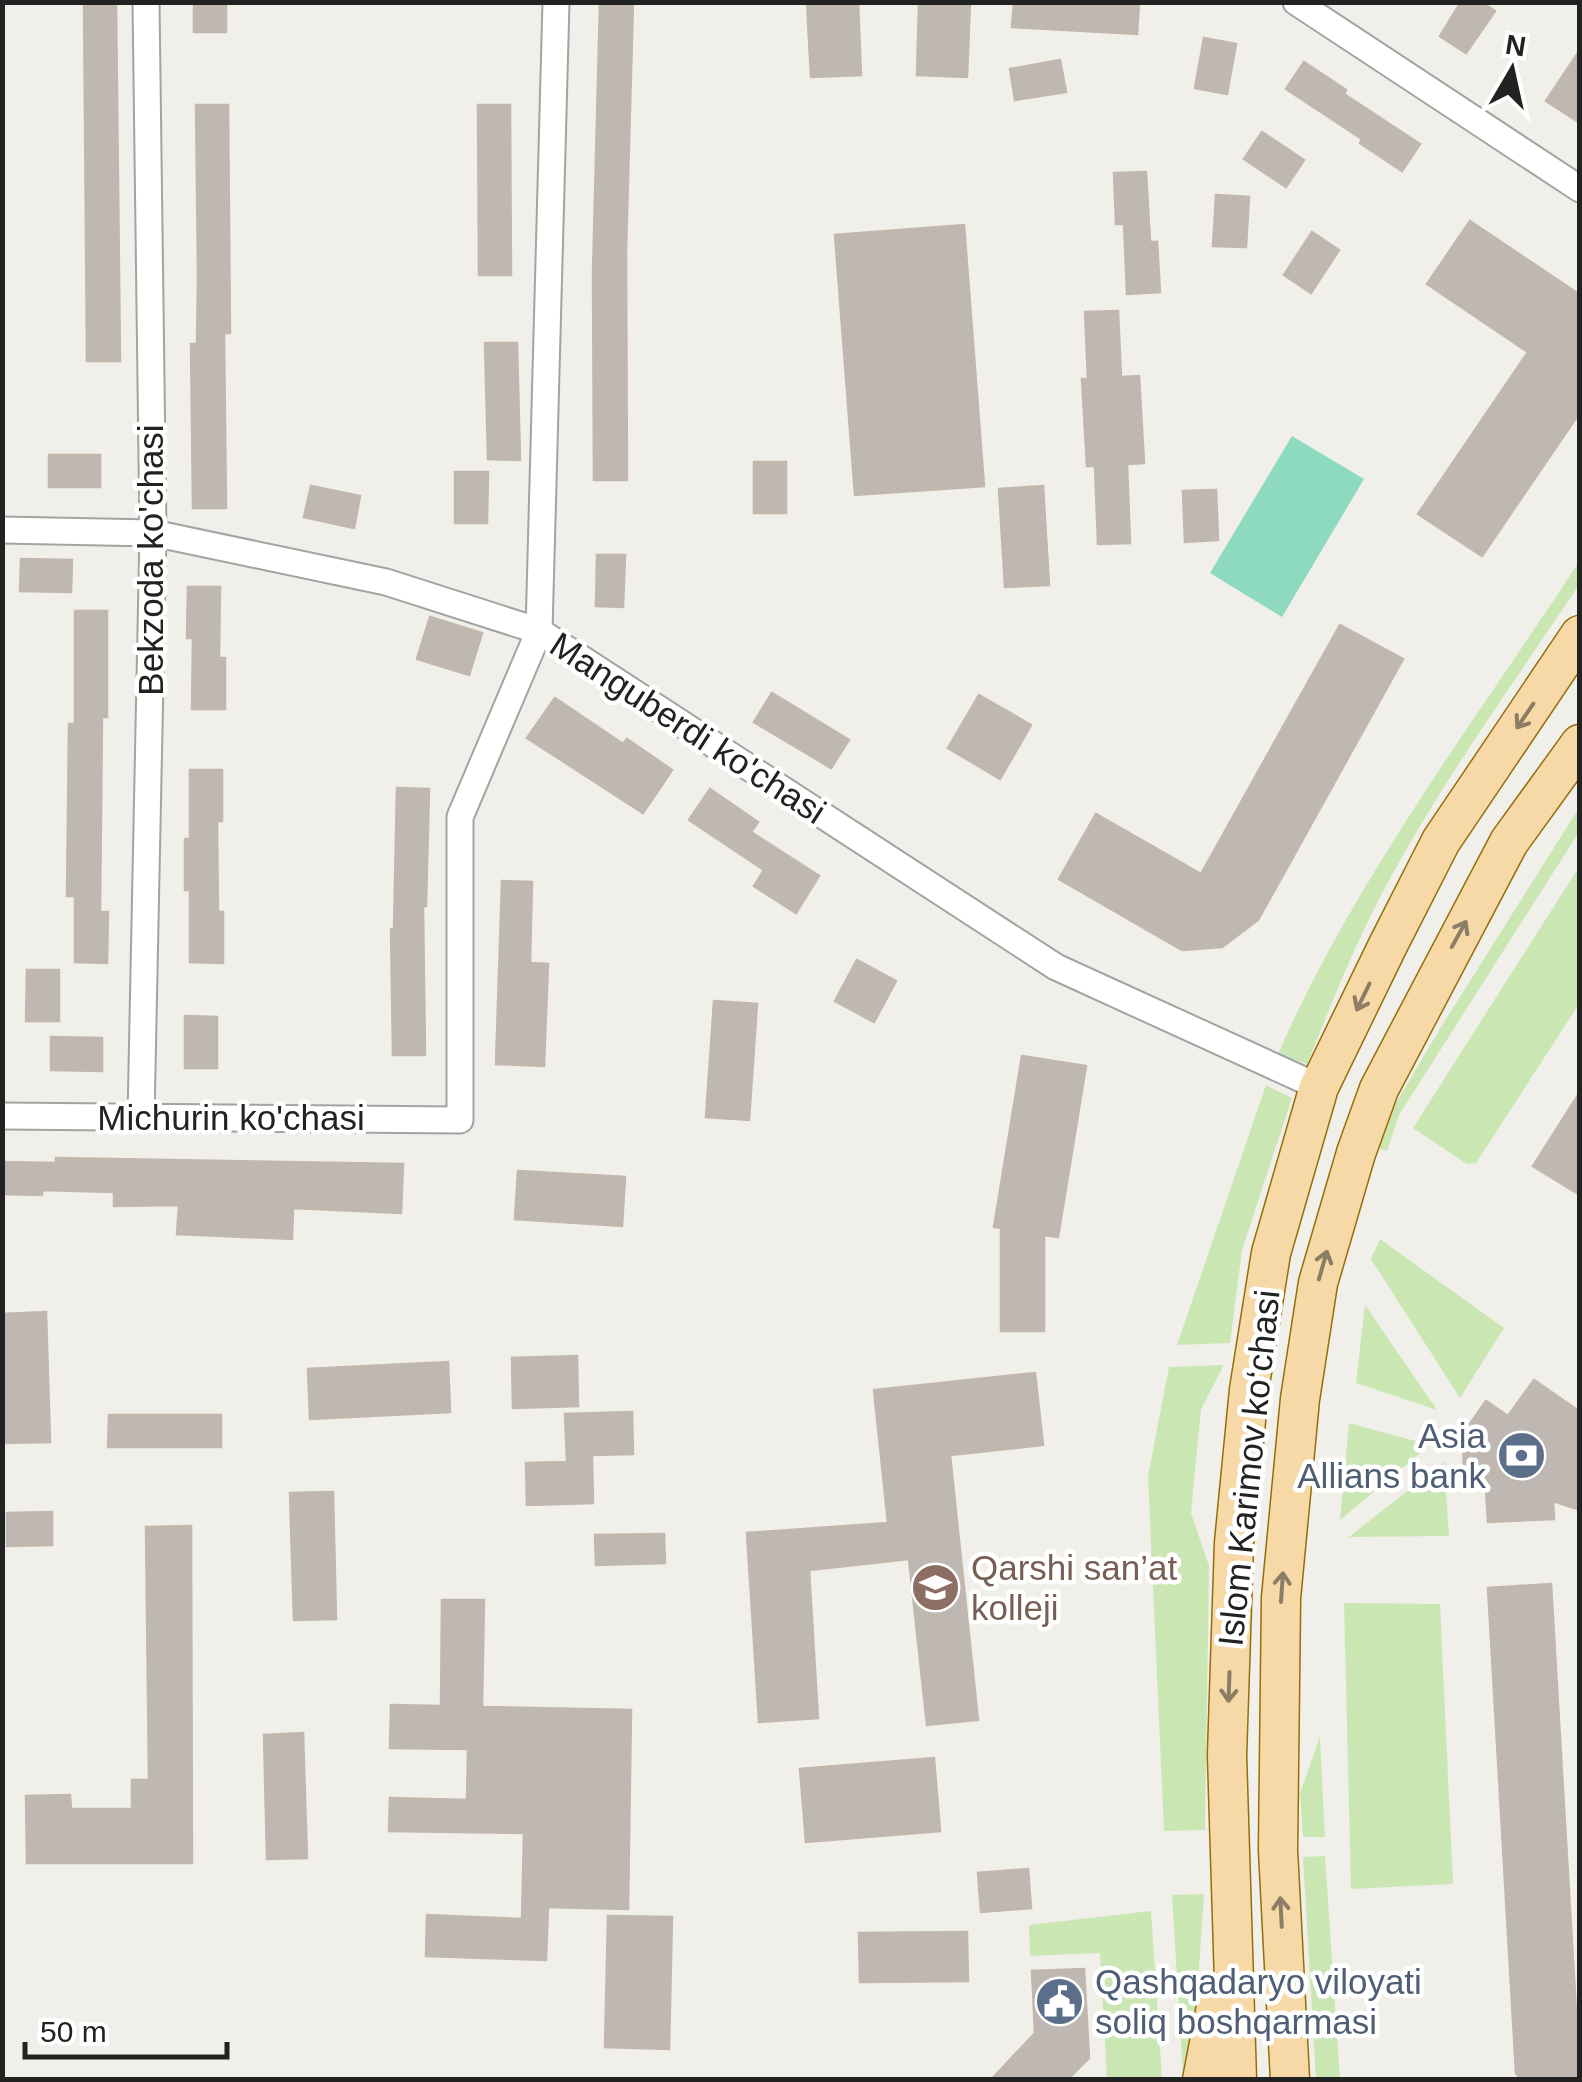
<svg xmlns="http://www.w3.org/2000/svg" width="1582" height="2082" viewBox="0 0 1582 2082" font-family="Arial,sans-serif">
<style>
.grass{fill:#cae7b3}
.pitch{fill:#8ddac0}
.building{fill:#bfb8b2;stroke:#c2b7ac;stroke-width:2.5}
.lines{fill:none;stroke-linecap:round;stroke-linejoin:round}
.street-casing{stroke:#a3a3a3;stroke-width:29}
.primary-casing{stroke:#956e0a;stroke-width:41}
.street{stroke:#fff;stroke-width:25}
.primary{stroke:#f7d9a8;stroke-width:38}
.oneway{stroke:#8c7e65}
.labels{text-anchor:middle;stroke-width:9;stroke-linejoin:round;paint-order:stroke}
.street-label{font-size:35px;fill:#222;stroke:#fff}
.service-label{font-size:35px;fill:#4e5e75;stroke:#fff;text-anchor:end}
.education-label{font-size:35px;fill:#785e54;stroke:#fff;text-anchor:start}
</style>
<rect width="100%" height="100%" fill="#f1efe9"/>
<g class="grass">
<path d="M1579,562v23c-65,97 -135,194 -191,297 -32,59 -56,121 -81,182l-29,-10c76,-174 197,-333 301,-492z"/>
<path d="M1579,808v24l-180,283 -12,36 -10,-3 15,-38 49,-83z"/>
<path d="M1579,867v137l-103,159 -9,1 -54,-36z"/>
<path d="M1266,1085l26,13 -50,152 -12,93 -53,2z"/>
<path d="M1380,1239l124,89 -44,70 -89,-139z"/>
<path d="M1365,1305l72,105 -81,-27z"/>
<path d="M1224,1365l-23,44 -10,104 18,53 -4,264 -41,1 -16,-355 21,-109z"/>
<path d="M1349,1423l81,22 -90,75z"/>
<path d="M1444,1462l5,74 -100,1z"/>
<path d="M1344,1603l96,1 13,280 -102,5z"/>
<path d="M1320,1737l5,100h-22l-3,-44z"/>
<path d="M1325,1856l15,223h-24l-13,-222z"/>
<path d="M1204,1894l-10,148 -11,33 -11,-180z"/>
<path d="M1151,1911l11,168h-55l-7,-126 -70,3 -1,-31z"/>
</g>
<path class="pitch" d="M1292,436l72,43 -82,138 -72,-44z"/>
<g class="building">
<path d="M84,2h32l4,359h-33z"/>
<rect x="194" y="2" width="32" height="30"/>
<path d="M600,2h33l-7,249 1,229h-33l-1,-207z"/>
<path d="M807,2h51l3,73 -50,2z"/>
<path d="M919,2h51l-3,75 -50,-2z"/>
<path d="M1014,2h125l-2,32 -125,-7z"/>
<path d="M1461,2h20l14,9 -29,42 -26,-17z"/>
<path d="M1204,38l32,6 -9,50 -32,-6z"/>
<path d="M1580,50v73l-34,-22z"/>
<path d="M1060,60l6,32 -51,8 -5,-31z"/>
<path d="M1304,62l42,28 -2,4 76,50 -18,27 -42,-28 2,-4 -76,-50z"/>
<path d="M196,105h32l2,228h-6l2,175h-33l-2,-164h6l1,-70z"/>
<path d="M478,105h32l1,170h-32z"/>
<path d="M1262,132l42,28 -18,27 -42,-28z"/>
<path d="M1146,172l4,70h7l3,50 -33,2 -3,-70h-8l-2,-51z"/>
<path d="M1216,195l33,2 -3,50 -33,-1z"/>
<path d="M1470,221l110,74v117l-98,144 -64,-42 110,-162 -101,-68z"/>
<path d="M964,225l20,261 -129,9 -20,-260z"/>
<path d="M1312,232l27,18 -28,43 -27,-18z"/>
<path d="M1118,311l3,66 18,-1 5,87 -17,1 3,79 -32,1 -3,-78h-8l-5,-87h6l-3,-67z"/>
<path d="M485,343h32l3,117 -32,-1z"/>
<rect x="49" y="455" width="51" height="32"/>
<rect x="754" y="462" width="32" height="51"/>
<path d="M455,472h33l-1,51h-32z"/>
<path d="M311,486l49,10 -6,32 -50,-11z"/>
<path d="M1043,486l6,99 -44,2 -6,-98z"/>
<path d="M1216,490l2,50 -33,2 -2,-51z"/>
<path d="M597,555h28l-2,52 -27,-1z"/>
<path d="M21,559l51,1 -1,32 -51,-1z"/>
<path d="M188,587h32l-1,71h6v51h-33l1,-71h-6z"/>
<path d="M75,611h32v106h-5l-2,195h8l-1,51 -32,-1v-66h-8l2,-172h6z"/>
<path d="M430,617l52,16 -13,42 -52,-16z"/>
<path d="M1340,625l63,34 -145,261 -36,27 -40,3 -123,-71 37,-65 105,60z"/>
<path d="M772,693l77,47 -18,28 -77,-46z"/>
<path d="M979,695l52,30 -31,54 -52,-31z"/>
<path d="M555,698l68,46 4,-5 45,31 -29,43 -116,-75z"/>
<path d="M190,770h32v51h-5l1,91h5v51l-33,-1v-72h-5v-51h5z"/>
<path d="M397,788l32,1 -3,117h-3l2,149h-32l-2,-126h3z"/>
<path d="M710,789l48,33 -7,10 68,44 -23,37 -42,-27 10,-16 -75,-50z"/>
<path d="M502,881l30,1 -2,81 18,1 -4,102 -48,-2z"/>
<path d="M857,960l39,21 -22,41 -39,-21z"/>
<path d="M27,970h32v51h-33z"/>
<path d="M714,1001l43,3 -8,116 -43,-3z"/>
<path d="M185,1016l32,1v51h-32z"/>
<path d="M51,1037l51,1v33l-51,-1z"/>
<path d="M1022,1056l64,10 -28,171 -14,-2v96h-43v-103l-7,-1z"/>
<path d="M1580,1092v103l-47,-29z"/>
<path d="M56,1158l347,6 -2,49 -108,-5 -1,31 -115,-5 2,-29 -65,1v-14l-72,-2v5l-40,-1v-32l54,1z"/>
<path d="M518,1171l107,6 -3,49 -107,-7z"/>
<path d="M46,1312l4,130 -48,1v-129z"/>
<path d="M577,1356l1,50 -65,2 -1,-50z"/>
<path d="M448,1362l2,50 -140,7 -2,-50z"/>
<path d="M1035,1373l8,72 -93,10 28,265 -51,5 -18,-166 -100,11 9,148 -59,4 -12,-189 141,-10 -14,-133z"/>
<path d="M1534,1380l46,32v98l-27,-9 1,18 -66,3 -3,-47 -21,1 -1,-42 23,-33 22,15z"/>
<path d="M632,1412l1,42 -41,1 1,48 -66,2 -1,-42 41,-1 -2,-48z"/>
<path d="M109,1415h112v32h-113z"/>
<path d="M333,1492l3,127 -42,1 -4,-127z"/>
<path d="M52,1512v33l-45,1v-33z"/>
<path d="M191,1526l1,337h-165l-1,-67 44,-1 1,14h61v-29h17l-3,-253z"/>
<path d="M664,1534l1,29 -69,2 -1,-30z"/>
<path d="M1551,1584l29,496h-58l-6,-7 -28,-485z"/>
<path d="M442,1600h42l-2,107 149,3 -3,199 -80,-2 -2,53 -120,-4 1,-41 95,4 2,-86 -135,-2 1,-33 77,2 1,-51 -78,-1 1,-43 50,1z"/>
<path d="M303,1733l4,125 -40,1 -3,-124z"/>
<path d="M934,1758l6,73 -134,11 -6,-73z"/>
<path d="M1028,1869l3,39 -50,4 -3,-39z"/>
<path d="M608,1916l64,1 -3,132 -64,-2z"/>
<path d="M967,1932l1,49 -108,1 -1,-49z"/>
<path d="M1084,1969l5,89 -22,22h-76l44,-47 -3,-62z"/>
</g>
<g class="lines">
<defs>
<g id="street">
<path d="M1296,2l284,187"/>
<path d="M2,530l151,3 233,49 153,49 517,336 263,120"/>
<path d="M2,1116l458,4v-303l79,-186 17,-629"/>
<path d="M141,1118l12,-585 -7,-531"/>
</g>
<g id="primary">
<path d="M1202,2080l17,-89"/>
<path d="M1237,2080l-10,-325 7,-212 15,-153 22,-137 48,-166 69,-142 53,-104 139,-206"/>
<path d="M1290,2080l-12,-230 3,-252 19,-199 18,-116 38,-130 23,-64 130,-247 71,-98"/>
</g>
</defs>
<use href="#street" class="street-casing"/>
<use href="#primary" class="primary-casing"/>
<use href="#street" class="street"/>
<use href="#primary" class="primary"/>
</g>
<defs><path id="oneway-shaft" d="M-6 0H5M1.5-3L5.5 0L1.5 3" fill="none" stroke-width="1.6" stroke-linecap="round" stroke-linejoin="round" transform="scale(2.5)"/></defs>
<g class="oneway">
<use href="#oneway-shaft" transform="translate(1525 716) rotate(124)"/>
<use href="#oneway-shaft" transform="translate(1459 934) rotate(-61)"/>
<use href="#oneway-shaft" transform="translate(1363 997) rotate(116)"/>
<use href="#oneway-shaft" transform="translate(1323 1265) rotate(-74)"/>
<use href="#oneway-shaft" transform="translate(1282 1587) rotate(-86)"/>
<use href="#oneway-shaft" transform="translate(1229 1687) rotate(92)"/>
<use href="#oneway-shaft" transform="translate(1281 1912) rotate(-93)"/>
</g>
<defs>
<symbol id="bank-disc" viewBox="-11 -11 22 22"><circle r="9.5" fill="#5c6f8a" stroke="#fff"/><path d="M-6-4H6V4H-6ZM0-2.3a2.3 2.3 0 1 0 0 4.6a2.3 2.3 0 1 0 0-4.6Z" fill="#fff"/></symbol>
<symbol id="university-disc" viewBox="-11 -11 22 22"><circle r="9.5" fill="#8d6e63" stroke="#fff"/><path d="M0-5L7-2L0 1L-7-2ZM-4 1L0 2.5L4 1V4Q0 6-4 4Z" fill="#fff"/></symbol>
<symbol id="civic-disc" viewBox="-11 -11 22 22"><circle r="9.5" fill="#5c6f8a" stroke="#fff"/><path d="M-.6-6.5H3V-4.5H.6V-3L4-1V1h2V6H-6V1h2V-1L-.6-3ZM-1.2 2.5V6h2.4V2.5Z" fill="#fff"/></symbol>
</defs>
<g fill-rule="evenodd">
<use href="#bank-disc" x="1494" y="1428" width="55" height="55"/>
<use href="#university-disc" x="908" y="1560" width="55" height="55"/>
<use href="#civic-disc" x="1032" y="1974" width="55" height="55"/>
</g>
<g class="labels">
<g class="street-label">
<text transform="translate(151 560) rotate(-90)" y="12">Bekzoda ko'chasi</text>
<text transform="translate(688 728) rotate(33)" y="12">Manguberdi ko'chasi</text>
<text x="231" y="1130">Michurin ko'chasi</text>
<text transform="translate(1249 1468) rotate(-84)" y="12">Islom Karimov ko‘chasi</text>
</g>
<g class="service-label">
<text x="1486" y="1448">Asia<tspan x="1486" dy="40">Allians bank</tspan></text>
<text x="1095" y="1994" text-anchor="start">Qashqadaryo viloyati<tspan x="1095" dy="40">soliq boshqarmasi</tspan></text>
</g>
<g class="education-label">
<text x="971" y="1580">Qarshi san’at<tspan x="971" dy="40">kolleji</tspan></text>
</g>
</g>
<rect width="1582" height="2082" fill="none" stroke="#222222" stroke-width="10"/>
<g transform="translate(1512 70) rotate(9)" stroke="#ffffff" stroke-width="8" paint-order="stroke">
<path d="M0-8L18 38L0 25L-18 38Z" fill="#222222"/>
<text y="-15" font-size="28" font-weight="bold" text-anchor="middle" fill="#222222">N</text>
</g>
<path d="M25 2042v15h202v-15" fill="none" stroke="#222222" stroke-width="5"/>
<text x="40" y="2042" font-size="30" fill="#222222" stroke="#ffffff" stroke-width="8" paint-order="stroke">50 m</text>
</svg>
